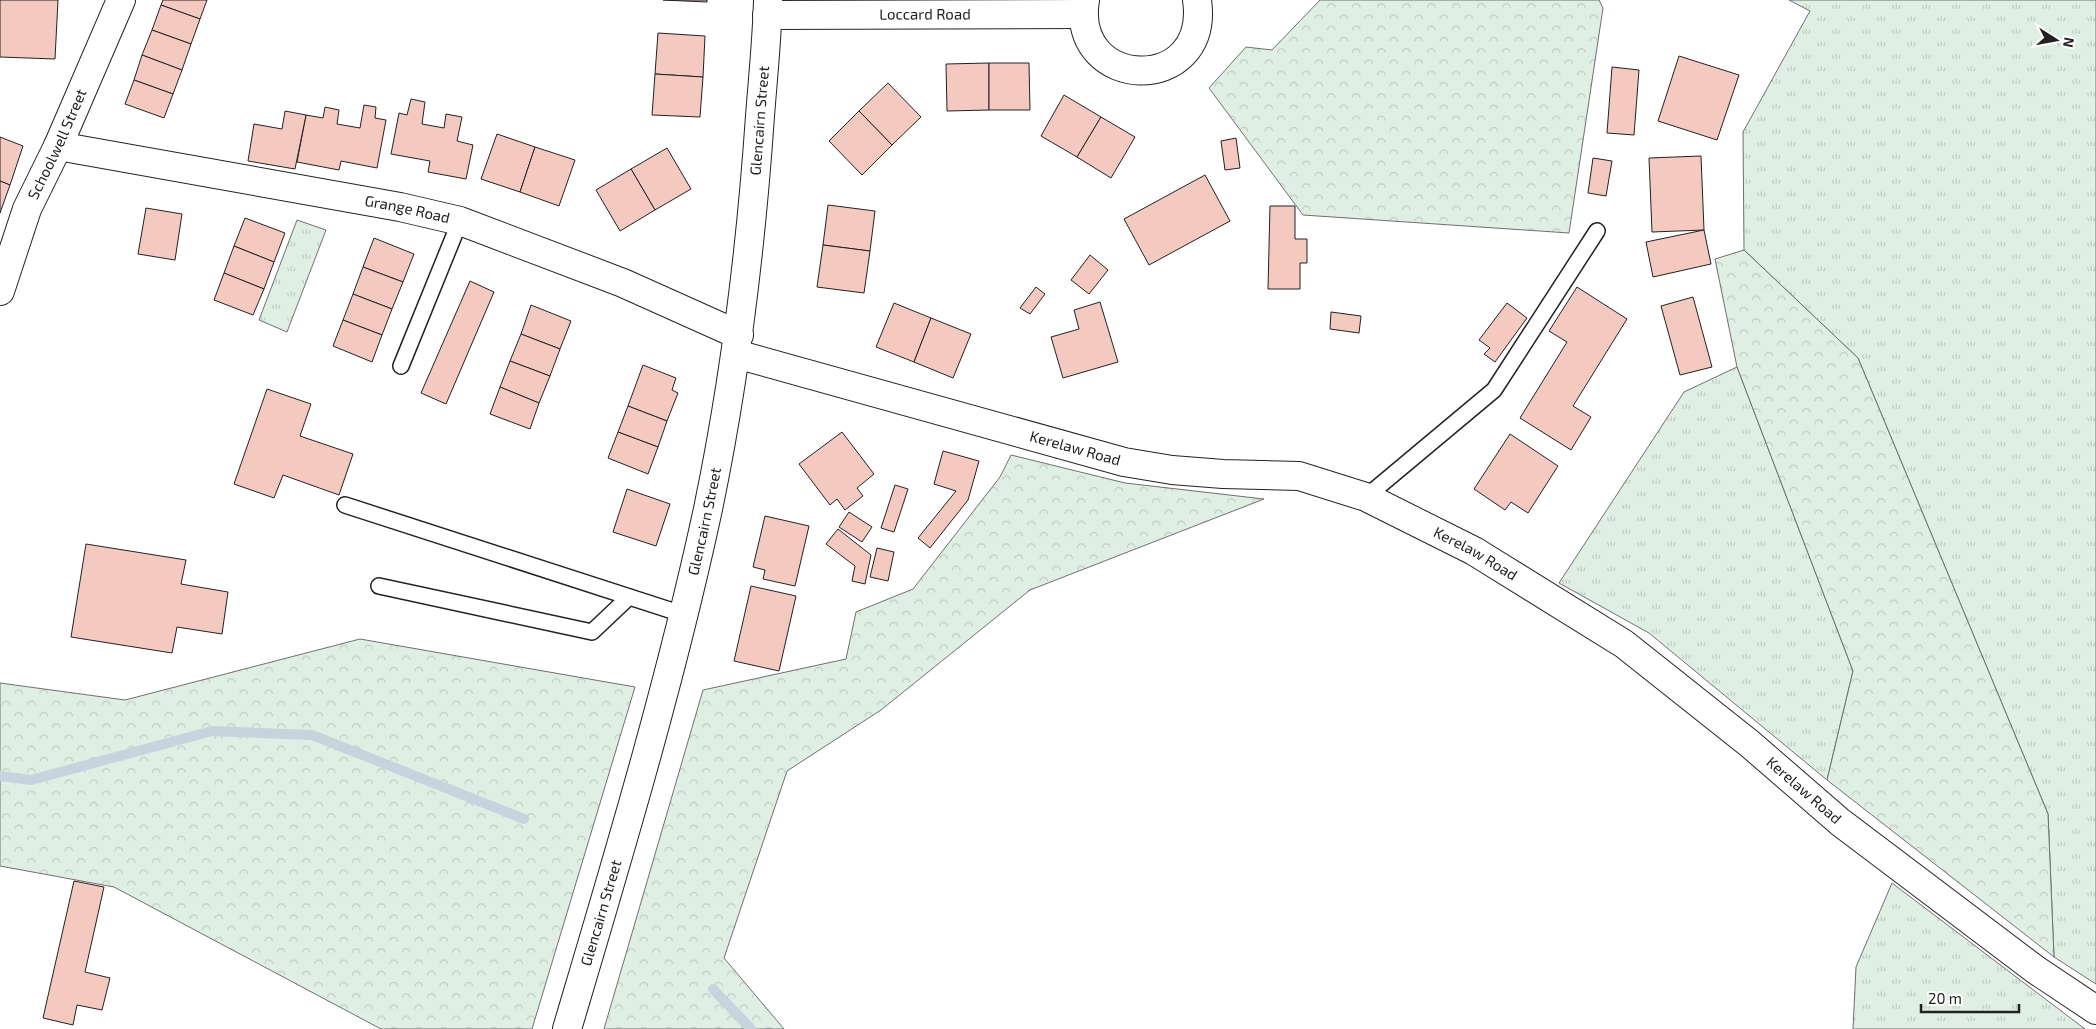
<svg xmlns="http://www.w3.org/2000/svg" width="2096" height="1029" viewBox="0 0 2096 1029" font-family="'Exo 2',sans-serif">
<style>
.grass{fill:url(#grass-tufts);stroke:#6f6f6f}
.forest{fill:url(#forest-crowns);stroke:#6f6f6f}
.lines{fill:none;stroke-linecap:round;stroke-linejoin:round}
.stream{stroke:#c7d3dd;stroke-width:10}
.building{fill:#f3c9c0;stroke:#222}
.service-casing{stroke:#222;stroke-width:18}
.minor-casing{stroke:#222;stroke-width:30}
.primary-casing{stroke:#222;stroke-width:30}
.service{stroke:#fff;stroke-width:15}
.minor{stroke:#fff;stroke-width:28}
.primary{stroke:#fff;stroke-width:28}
.labels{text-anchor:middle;stroke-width:4;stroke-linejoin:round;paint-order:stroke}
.street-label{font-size:15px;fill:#222;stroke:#fff}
</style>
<defs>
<pattern id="grass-tufts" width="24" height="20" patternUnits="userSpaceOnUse" patternTransform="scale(1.25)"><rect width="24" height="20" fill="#e0efe3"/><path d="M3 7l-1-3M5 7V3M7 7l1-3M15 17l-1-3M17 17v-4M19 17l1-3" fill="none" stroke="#c0cdc2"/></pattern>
<pattern id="forest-crowns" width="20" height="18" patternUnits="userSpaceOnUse" patternTransform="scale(1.25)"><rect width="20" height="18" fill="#e0efe3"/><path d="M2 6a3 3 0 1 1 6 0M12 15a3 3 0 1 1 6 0" fill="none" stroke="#c0cdc2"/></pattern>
</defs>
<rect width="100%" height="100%" fill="#fff"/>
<g class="grass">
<path d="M1789,0h307v984l-42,-27 -6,-143 -190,-456 -114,-108 -1,-118 67,-121z"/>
<path d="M297,220l29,10 -39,102 -28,-12z"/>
<path d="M1737,367l116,304 -26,109 -178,-147 -90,-50 125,-191z"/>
<path d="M1892,883l193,146h-232l3,-62z"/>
</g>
<g class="forest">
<path d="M1320,0h279l4,8 -34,225 -266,-18 -94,-127 37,-41 26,3z"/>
<path d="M1744,250l114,108 190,456 6,143 -227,-177 26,-109 -116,-304 -22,-108z"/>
<path d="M1011,455l114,28 139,16 -234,91 -149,120 -94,61 -63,187 60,71h-180l99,-339 143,-31 10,-47 57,-23 87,-112z"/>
<path d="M360,639l275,48 -103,342h-151l-267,-142 -114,-21v-183l125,17z"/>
</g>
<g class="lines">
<g class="stream">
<path d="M0,776l31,4 181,-49 100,4 212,84"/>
<path d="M713,989l38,40"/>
</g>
</g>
<g class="building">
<path d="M0,0h58l-3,59 -55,-2z"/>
<path d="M163,0h44l-7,19 -39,-14z"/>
<path d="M663,0h44v2z"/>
<path d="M161,5l39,14 -9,25 -39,-14z"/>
<path d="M152,30l39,14 -9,26 -40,-15z"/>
<path d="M658,33l47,3 -2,41 -48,-3z"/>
<path d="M142,55l40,15 -9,24 -39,-14z"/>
<path d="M1679,56l60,19 -22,65 -59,-19z"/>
<path d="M989,63v47l-42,1 -1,-47z"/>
<path d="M989,63h40l1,47h-41z"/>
<path d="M1612,67l27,3 -5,65 -27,-2z"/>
<path d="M655,74l48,3 -3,40 -48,-2z"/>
<path d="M134,80l39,14 -9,24 -39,-14z"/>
<path d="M888,83l33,34 -29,28 -33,-34z"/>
<path d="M1064,95l37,22 -24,40 -36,-21z"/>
<path d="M411,99l14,3 -3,22 22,4 2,-14 16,3 -5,24 16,4 -7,34 -38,-7 2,-11 -39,-7 8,-41 8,2z"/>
<path d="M364,105l12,2 -1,11 11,2 -9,48 -36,-7 -2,9 -42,-8 9,-47 17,3 2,-11 14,3 -2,14 23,4z"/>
<path d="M285,111l21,4 -11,54 -47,-8 6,-37 28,5z"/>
<path d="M859,111l33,34 -30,30 -33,-34z"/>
<path d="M1101,117l34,20 -24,41 -34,-21z"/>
<path d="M497,134l38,13 -15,45 -39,-13z"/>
<path d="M0,137l23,9 -13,39 -10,-4z"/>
<path d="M1236,138l4,30 -15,2 -4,-29z"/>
<path d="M535,147l40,13 -16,46 -39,-14z"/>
<path d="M667,148l24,41 -36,21 -24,-41z"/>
<path d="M1701,156l3,74 -52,2 -3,-74z"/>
<path d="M1593,158l19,3 -6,35 -18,-3z"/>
<path d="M631,169l24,41 -35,21 -24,-41z"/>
<path d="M1205,175l25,46 -81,44 -25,-46z"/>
<path d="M0,181l10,4 -10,28z"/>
<path d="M828,205l47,6 -5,40 -47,-6z"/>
<path d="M1270,206h25v33h12v24h-7v26h-32z"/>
<path d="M146,208l36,6 -7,46 -37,-6z"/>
<path d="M245,218l40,15 -11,29 -40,-16z"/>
<path d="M1704,230l7,34 -58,13 -7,-35z"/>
<path d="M374,238l40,16 -11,28 -40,-15z"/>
<path d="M823,245l47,6 -6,42 -47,-6z"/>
<path d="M234,246l40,16 -10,27 -40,-16z"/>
<path d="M1090,255l18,15 -19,24 -18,-14z"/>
<path d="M363,267l40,15 -11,27 -39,-15z"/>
<path d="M224,273l40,16 -11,26 -39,-15z"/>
<path d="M470,281l24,11 -48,112 -25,-11z"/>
<path d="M1036,287l9,7 -15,20 -10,-6z"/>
<path d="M1577,287l50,32 -54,87 18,11 -20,33 -51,-32 47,-76 -18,-11z"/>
<path d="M353,294l39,15 -10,26 -39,-15z"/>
<path d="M1693,297l19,70 -32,8 -19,-69z"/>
<path d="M1100,302l18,60 -55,16 -12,-41 28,-8 -5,-19z"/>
<path d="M894,303l37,15 -17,44 -38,-15z"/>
<path d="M1507,303l20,15 -32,44 -11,-8 6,-6 -11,-8z"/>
<path d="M531,305l40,16 -11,28 -39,-15z"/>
<path d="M1331,312l30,4 -2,17 -29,-4z"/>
<path d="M931,318l40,16 -18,44 -39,-16z"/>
<path d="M343,320l39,15 -10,27 -39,-16z"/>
<path d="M521,334l39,15 -10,27 -40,-15z"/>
<path d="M510,361l40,15 -11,27 -39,-16z"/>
<path d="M643,365l33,13 -4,12 6,3 -11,28 -39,-15z"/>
<path d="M500,387l39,16 -9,26 -40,-15z"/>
<path d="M267,389l44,15 -11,32 53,18 -14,41 -56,-20 -9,23 -40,-14z"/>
<path d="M628,406l39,15 -9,26 -40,-15z"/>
<path d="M618,432l40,15 -10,27 -40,-16z"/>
<path d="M842,432l32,42 -17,14 6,8 -18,14 -8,-11 -7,6 -31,-41z"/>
<path d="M1510,434l48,32 -30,47 -17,-11 -6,8 -31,-21z"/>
<path d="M943,451l36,10 -11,39 -38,48 -12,-10 38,-47 -22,-7z"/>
<path d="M895,485l13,4 -14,43 -13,-4z"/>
<path d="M627,489l43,15 -14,42 -43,-14z"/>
<path d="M849,512l23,15 -10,15 -23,-15z"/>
<path d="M765,516l44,10 -14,60 -32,-7 2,-9 -12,-3z"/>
<path d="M838,529l33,26 -6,29 -13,-3 3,-15 -29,-22z"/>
<path d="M86,544l100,16 -5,24 47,8 -6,42 -45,-7 -5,26 -101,-16z"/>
<path d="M877,548l17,4 -6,29 -18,-4z"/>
<path d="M751,586l45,10 -17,75 -45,-10z"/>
<path d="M74,881l30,6 -19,85 25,6 -8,32 -25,-5 -4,20 -30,-7z"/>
</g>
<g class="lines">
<defs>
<g id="service">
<path d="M401,366l59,-145"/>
<path d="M1366,497l128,-107 103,-159"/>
<path d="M345,505l337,109"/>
<path d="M379,586l213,46 37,-35"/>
</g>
<g id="minor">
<path d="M1085,0c-15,92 126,96 112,0"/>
<path id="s1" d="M767,15l316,-1"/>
<path id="s2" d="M58,146l342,61 60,14 163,62 116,52"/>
<path id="s3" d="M0,291l27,-82 31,-63 63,-146"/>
<path id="s4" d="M736,354l388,108 48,8 51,4 76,2 67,21 108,54 150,93 126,100 90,78 196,148 60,40"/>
</g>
<g id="primary">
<path id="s5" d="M567,1029c51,-172 103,-344 141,-520 27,-130 43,-261 52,-393 3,-39 7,-77 8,-116"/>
</g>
</defs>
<use href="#service" class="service-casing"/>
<use href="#minor" class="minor-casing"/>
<use href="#primary" class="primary-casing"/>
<use href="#service" class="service"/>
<use href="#minor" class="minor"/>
<use href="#primary" class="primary"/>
</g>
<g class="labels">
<g class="street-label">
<text dy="5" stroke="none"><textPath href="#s1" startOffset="158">Loccard Road</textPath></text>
<text dy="5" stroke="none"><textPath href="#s5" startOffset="931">Glencairn Street</textPath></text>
<text dy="5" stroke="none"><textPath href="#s3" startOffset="158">Schoolwell Street</textPath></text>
<text dy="5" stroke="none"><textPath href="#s2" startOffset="355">Grange Road</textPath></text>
<text dy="5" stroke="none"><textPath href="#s4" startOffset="352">Kerelaw Road</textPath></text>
<text dy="5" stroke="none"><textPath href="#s5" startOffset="526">Glencairn Street</textPath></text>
<text dy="5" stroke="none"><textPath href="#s4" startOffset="772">Kerelaw Road</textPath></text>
<text dy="5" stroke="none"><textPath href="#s4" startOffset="1178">Kerelaw Road</textPath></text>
<text dy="5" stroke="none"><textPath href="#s5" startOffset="121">Glencairn Street</textPath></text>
</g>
</g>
<g transform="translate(2056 40) rotate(101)" stroke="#ffffff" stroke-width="4" paint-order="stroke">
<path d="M0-4L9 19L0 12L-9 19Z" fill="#222222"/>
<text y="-8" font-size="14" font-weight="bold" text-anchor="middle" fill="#222222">N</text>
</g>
<path d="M1921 1004v8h98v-8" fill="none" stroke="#222222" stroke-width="2.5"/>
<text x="1928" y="1004" font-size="15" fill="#222222" stroke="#ffffff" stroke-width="4" paint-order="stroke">20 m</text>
</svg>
